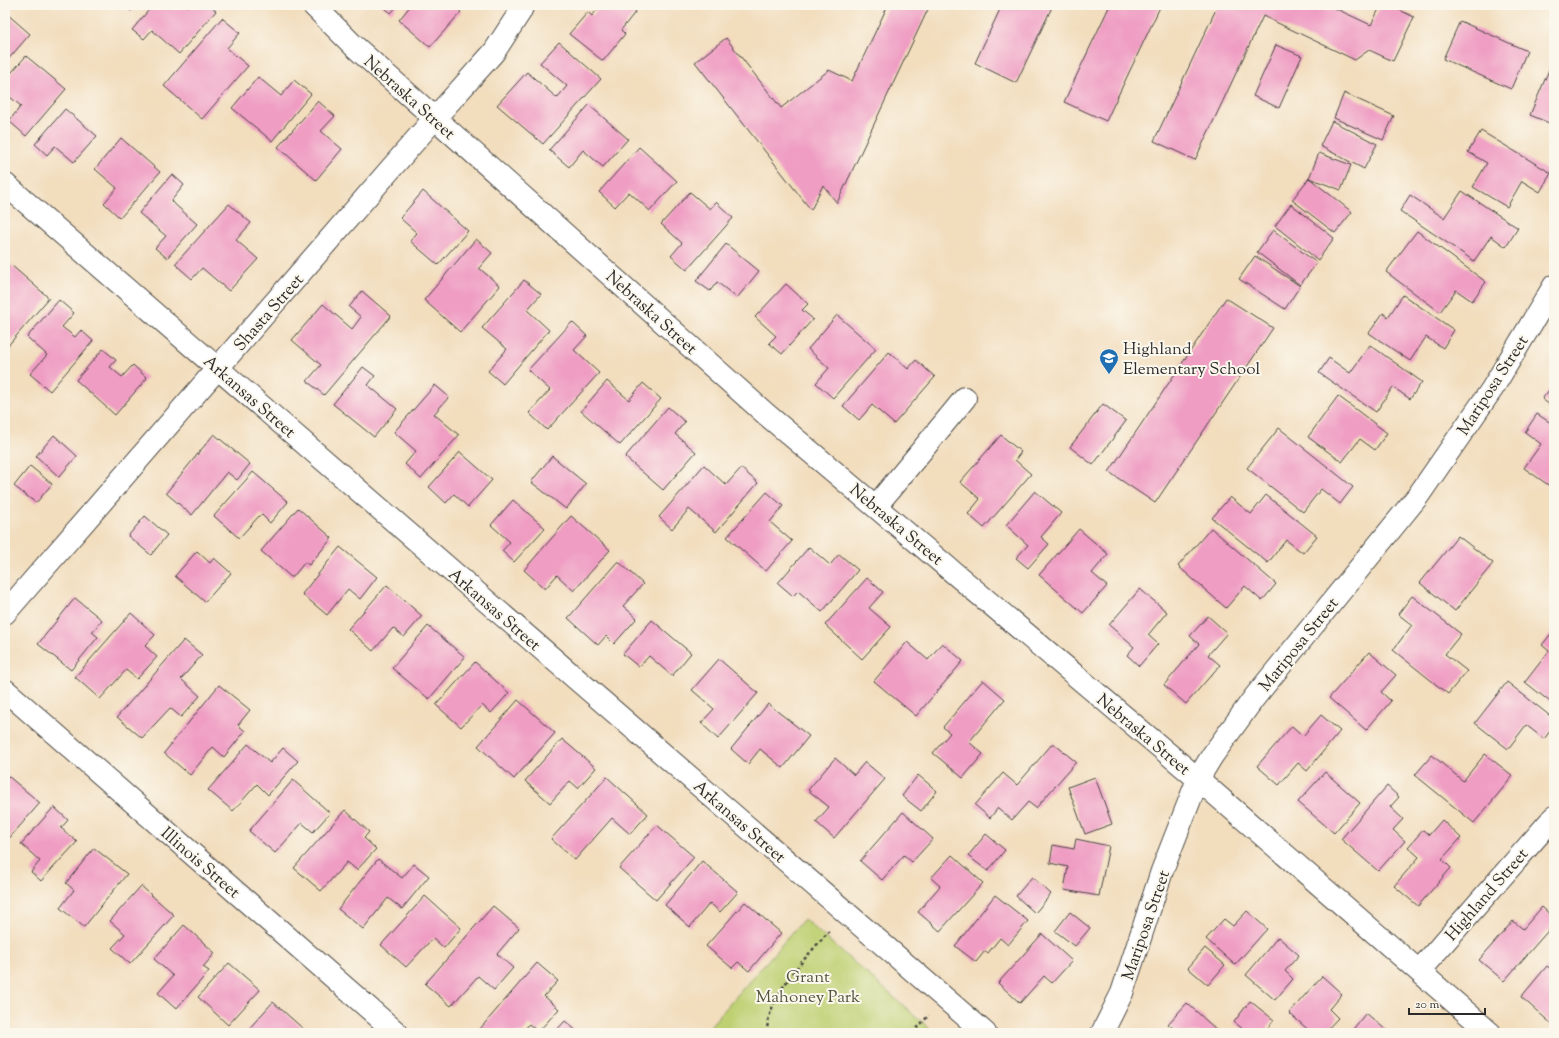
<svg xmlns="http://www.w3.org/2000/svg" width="1559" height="1038" viewBox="0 0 1559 1038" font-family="'Sorts Mill Goudy',serif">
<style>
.green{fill:#bed072;stroke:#747e4e}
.building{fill:#ef9dc3}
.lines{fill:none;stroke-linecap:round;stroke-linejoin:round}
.minor-casing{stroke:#494641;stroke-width:24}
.path{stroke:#494641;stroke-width:2.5;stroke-dasharray:3 3;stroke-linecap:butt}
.minor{stroke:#fff;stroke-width:22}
.labels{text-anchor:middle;stroke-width:4;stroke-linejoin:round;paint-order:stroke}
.street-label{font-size:17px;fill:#2b2b2b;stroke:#fbf7ec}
.poi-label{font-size:17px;fill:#2b2b2b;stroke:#fbf7ec;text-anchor:start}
.park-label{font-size:17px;fill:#50543d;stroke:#fbf7ec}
</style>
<rect width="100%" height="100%" fill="#fbf7ec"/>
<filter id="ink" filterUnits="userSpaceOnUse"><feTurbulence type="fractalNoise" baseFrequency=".025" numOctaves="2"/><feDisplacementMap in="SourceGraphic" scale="8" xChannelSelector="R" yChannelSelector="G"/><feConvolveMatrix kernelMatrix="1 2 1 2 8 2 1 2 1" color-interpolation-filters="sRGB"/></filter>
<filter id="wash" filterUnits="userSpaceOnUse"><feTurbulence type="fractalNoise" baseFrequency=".012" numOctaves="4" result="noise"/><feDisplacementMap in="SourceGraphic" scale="16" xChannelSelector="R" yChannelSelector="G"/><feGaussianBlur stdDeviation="0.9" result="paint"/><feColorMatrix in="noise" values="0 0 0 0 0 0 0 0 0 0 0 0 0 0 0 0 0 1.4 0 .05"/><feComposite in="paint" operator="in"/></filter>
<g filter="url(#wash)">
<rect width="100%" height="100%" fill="#f2ddbd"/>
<path class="green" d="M804,919l131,114h-231z"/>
<g id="blocks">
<g class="building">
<path d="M124,5h13l-6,6z"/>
<path d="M153,5h34l2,2 1,-2h19l7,6 -37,43 -27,-24 -8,9 -12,-9z"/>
<path d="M381,5h17l-7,8z"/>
<path d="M411,5h42l8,7 -31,35 -31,-27z"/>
<path d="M601,5h28l7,6 -15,19 4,4 -22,27 -34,-27 19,-22 4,4z"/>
<path d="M888,5h42l-93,198 -14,-18 -12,25 -116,-148 31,-24 55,70 48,-38 23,11z"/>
<path d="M1002,5h51l-37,78 -41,-20z"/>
<path d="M1110,5h51l-55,116 -42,-19z"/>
<path d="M1218,5h110l43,20 10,-20h8l25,12 -21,44 -24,-11 -14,10 -92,-44 -68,144 -41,-19z"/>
<path d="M6,13l24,21 -25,29v-49z"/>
<path d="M222,18l18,15 -13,15 21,18 -46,53 -38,-33z"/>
<path d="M1460,21l67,30 -16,38 -68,-30z"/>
<path d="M559,42l42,37 -58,65 -46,-39 30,-33 30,26 10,-12 -27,-23z"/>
<path d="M1276,45l26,11 -23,52 -26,-12z"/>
<path d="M26,56l40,33 -40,47 -17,-15 12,-15 -16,-13v-13z"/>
<path d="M1554,58v67l-24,-10z"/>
<path d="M258,77l23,19 13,-16 17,14 -39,47 -40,-33z"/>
<path d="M1344,93l50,23 -11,24 -49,-22z"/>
<path d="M318,101l17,15 -14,15 21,18 -26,31 -38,-33z"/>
<path d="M589,105l39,34 -25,28 -20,-17 -14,17 -20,-17z"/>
<path d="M65,109l32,27 -23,26 -19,-16 -8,9 -12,-11z"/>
<path d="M1332,121l45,23 -13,25 -44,-23z"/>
<path d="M1481,131l70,42 -11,19 -18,-11 -15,26 -34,-20 14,-24 -19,-11z"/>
<path d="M121,138l39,34 -40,46 -16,-15 13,-15 -22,-19z"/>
<path d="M639,147l38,34 -27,30 -21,-19 -14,15 -16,-15z"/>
<path d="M1319,153l32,12 -10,25 -32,-12 43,34 -17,21 -43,-33 17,-22z"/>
<path d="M172,174l12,11 -13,16 26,23 -30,34 -12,-10 11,-12 -27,-23z"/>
<path d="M423,191l45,40 -30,34 -28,-24 7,-8 -17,-15z"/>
<path d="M1462,191l56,37 -12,19 -15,-11 -17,25 -74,-50 10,-16 34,23z"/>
<path d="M690,192l20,17 6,-7 17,16 -46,52 -16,-14 11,-13 -21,-19z"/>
<path d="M229,204l22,19 -15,17 22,19 -29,32 -27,-23 -10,11 -17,-15z"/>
<path d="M1291,204l43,34 -16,22 -43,-34z"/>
<path d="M1273,230l44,33 -17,22 -43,-33z"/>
<path d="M1417,231l69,51 -14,19 -16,-11 -16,22 -54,-40z"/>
<path d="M476,239l16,14 -13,15 21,18 -40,46 -36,-32z"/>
<path d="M726,244l33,27 -22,27 -20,-16 -7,9 -14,-10z"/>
<path d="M1255,256l45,30 -15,23 -46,-30z"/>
<path d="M11,265l38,33 -44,51v-78z"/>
<path d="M524,280l17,14 -14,16 22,20 -46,54 -15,-13 19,-22 -25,-21z"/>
<path d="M786,284l22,20 -6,6 11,9 -31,35 -13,-11 7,-7 -21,-19z"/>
<path d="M362,291l29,25 -67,79 -17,-14 14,-16 -29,-25 31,-36 29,25 9,-12 -12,-10z"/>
<path d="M1403,295l51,35 -11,18 -17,-11 -16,24 -41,-28 14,-20 5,4z"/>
<path d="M1226,298l47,30 -118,175 -46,-31z"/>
<path d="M59,300l15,13 -12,14 13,10 6,-7 12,11 -43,50 -20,-17 17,-19 -20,-18z"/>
<path d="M837,315l39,34 -43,49 -17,-15 13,-15 -21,-19z"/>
<path d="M572,322l15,14 -13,14 25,23 -52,57 -18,-17 21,-23 -22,-20z"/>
<path d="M1370,345l52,37 -12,17 -17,-12 -17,25 -57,-39 10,-15 21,15z"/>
<path d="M103,349l13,11 -6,7 12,10 11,-12 14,13 -32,37 -39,-35z"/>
<path d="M889,352l19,17 8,-9 19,17 -41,47 -22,-19 -13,15 -16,-14z"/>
<path d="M363,367l12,9 -7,9 29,24 -23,28 -41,-33z"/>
<path d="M607,381l22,19 14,-17 18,16 -41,46 -39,-34z"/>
<path d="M1554,384v24l-12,-9z"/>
<path d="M435,385l14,12 -15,17 25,21 -38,44 -16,-15 11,-13 -22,-19z"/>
<path d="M1338,396l49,37 -12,17 -15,-11 -18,23 -34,-25z"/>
<path d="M5,403l5,4 -5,6z"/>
<path d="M1103,404l23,17 -33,44 -23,-18z"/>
<path d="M668,407l17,15 -10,12 21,18 -33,38 -38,-33z"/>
<path d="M1537,414l17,11v64l-30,-21 17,-24 -16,-12z"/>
<path d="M1279,428l74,59 -13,17 -19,-15 -18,23 -56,-44z"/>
<path d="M214,434l36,30 -13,16 -10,-8 -35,43 -26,-22z"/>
<path d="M54,435l23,21 -18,21 -23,-21z"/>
<path d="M1001,435l20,17 -6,8 16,14 -47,54 -16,-14 12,-15 -20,-17z"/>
<path d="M460,452l32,28 -24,27 -14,-13 -8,9 -17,-16z"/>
<path d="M552,456l34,28 -20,25 -35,-27z"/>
<path d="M704,465l22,20 15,-17 17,15 -42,49 -27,-23 -17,20 -13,-12z"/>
<path d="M30,466l22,18 -16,19 -22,-17z"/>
<path d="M253,472l35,30 -18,21 -9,-9 -22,24 -25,-22z"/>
<path d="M1035,491l26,22 -20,24 8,7 -21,24 -12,-10 12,-13 -22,-20z"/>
<path d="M767,492l16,14 -13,16 22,19 -26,30 -39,-34z"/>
<path d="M1266,495l51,41 -14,17 -17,-13 -18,23 -56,-45 18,-21 21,17z"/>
<path d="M513,500l32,28 -31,34 -12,-11 8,-9 -19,-17z"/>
<path d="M298,508l34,30 -23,27 -4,-3 -13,16 -31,-27z"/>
<path d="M145,516l22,19 -16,20 -23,-19z"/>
<path d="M571,516l39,34 -36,41 -17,-16 -12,14 -21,-19z"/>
<path d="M1211,528l65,56 -14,17 -17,-15 -19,22 -48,-42z"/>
<path d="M1079,529l29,25 -16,19 15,13 -24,27 -44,-38z"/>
<path d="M1458,536l35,27 -38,48 -35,-28z"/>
<path d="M340,547l37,30 -17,22 -12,-10 -21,26 -25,-21z"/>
<path d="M809,547l21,18 9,-11 19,16 -36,42 -24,-21 -5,5 -15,-13z"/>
<path d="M197,551l13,12 4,-5 17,15 -26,29 -30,-26z"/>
<path d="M618,561l25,23 -20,22 14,12 -23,26 -8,-8 -8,9 -30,-27z"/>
<path d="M867,578l16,14 -14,16 22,19 -29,32 -37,-34z"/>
<path d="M387,585l35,31 -18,21 -11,-9 -20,23 -25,-22z"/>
<path d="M1140,589l27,23 -19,23 10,9 -19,22 -12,-11 7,-8 -25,-22z"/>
<path d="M1412,596l49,38 -16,20 22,17 -19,23 -55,-44 19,-25 -14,-11z"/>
<path d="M75,598l27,22 -10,12 6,5 -27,33 -33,-26z"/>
<path d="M131,613l24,22 -10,11 12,11 -20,22 -11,-9 -26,29 -25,-22z"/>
<path d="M1208,616l19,17 -19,22 12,10 -34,39 -22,-19 35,-41 -9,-8z"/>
<path d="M652,620l39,33 -19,23 -23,-20 -10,11 -16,-13z"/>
<path d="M428,626l37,31 -36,42 -37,-31z"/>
<path d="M1554,630v75l-29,-23 24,-31 -7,-6z"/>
<path d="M184,640l18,15 -21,24 19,17 -19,21 -11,-9 -28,30 -25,-21z"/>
<path d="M907,642l21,18 14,-17 21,18 -47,55 -42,-35z"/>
<path d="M1369,652l27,23 -15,17 10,9 -25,29 -37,-32z"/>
<path d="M719,659l39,34 -40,46 -17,-16 13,-14 -22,-19z"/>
<path d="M475,662l34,31 -18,20 -9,-8 -21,22 -25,-22z"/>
<path d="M983,680l22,19 -36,43 14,12 -20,24 -30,-25 17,-20 -7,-6z"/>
<path d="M1507,682l47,37v7l-10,13 -18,-14 -18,24 -33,-26z"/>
<path d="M219,685l31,25 -12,15 7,6 -21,26 -11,-10 -23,28 -26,-22z"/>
<path d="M518,700l37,33 -41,46 -36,-33z"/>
<path d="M768,704l41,32 -26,32 -23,-19 -12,15 -17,-15z"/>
<path d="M1321,715l19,16 -33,40 -9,-8 -19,22 -22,-19 35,-40 11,10z"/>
<path d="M562,739l34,29 -18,20 -8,-7 -20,22 -25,-22z"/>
<path d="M1053,743l23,19 -40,46 -8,-6 -16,18 -14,-12 -8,10 -15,-13 28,-32 14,12z"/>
<path d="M248,744l22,19 13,-15 15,13 -30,34 -11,-11 -24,27 -25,-21z"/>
<path d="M1485,754l28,22 -39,47 -59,-48 17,-20 31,26z"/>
<path d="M835,758l19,17 11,-13 20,17 -51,59 -18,-16 13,-15 -21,-17z"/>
<path d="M1325,772l35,31 -26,30 -36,-31z"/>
<path d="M918,775l19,16 -16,20 -19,-15z"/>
<path d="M8,776l32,27 -35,40v-63z"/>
<path d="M607,777l41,37 -18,20 -18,-16 -37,42 -24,-21z"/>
<path d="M1095,777l17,47 -27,10 -17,-47z"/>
<path d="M293,780l37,33 -17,19 -11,-9 -27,30 -26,-22z"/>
<path d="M1387,786l12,11 -9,10 13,12 -10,11 12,11 -27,30 -37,-32z"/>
<path d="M54,807l14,13 -7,8 16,14 -36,39 -10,-9 9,-11 -19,-17z"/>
<path d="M345,810l24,22 -5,6 12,11 -19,21 -10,-8 -26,29 -27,-23z"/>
<path d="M903,812l30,27 -21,23 -8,-7 -22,25 -22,-19z"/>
<path d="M1442,820l19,18 -19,21 9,9 -33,38 -24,-20 25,-29 -11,-10 15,-17 6,5z"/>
<path d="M657,825l37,32 -38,43 -37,-32z"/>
<path d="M986,834l19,16 -17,21 -20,-15z"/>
<path d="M1076,839l33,7 -10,50 -35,-6 4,-23 -18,-4 3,-18 21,4z"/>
<path d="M94,848l33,26 -43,53 -24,-19 14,-18 -8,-7z"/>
<path d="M952,855l31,28 -43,48 -22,-19 22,-26 -9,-8z"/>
<path d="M378,859l24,19 12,-14 15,12 -27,33 -14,-11 -25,31 -25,-20z"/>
<path d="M702,861l36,31 -18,20 -10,-9 -20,24 -25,-22z"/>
<path d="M1032,877l19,17 -16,19 -19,-17z"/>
<path d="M141,886l33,29 -44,49 -18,-16 13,-14 -15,-13z"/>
<path d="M995,895l33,26 -20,24 -8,-7 -12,15 -3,-2 -9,11 -21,-16z"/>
<path d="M425,896l36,32 -17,20 -11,-10 -27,29 -25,-22z"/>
<path d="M745,902l36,31 -32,38 -11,-9 -6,6 -26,-22z"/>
<path d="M493,906l26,22 -22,26 16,14 -19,22 -16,-14 -27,30 -26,-22z"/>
<path d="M1542,907l12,11v6l-50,57 -25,-21 34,-39 10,8z"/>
<path d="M1247,911l20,18 -32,36 -29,-26 18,-20 9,7z"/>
<path d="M1070,912l20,16 -15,18 -20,-15z"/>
<path d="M184,925l31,28 -12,14 6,4 -33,38 -18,-16 15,-17 -19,-17z"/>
<path d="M1042,934l30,27 -20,22 -8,-7 -24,27 -22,-20z"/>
<path d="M1278,937l21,18 -14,16 8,8 -18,21 -29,-25z"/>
<path d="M1205,948l20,17 -17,20 -20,-17z"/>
<path d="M229,963l31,27 -32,35 -30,-28z"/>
<path d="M537,963l21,18 -14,15 15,13 -21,23 -9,-8 -7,9h-39l-4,-3z"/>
<path d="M1547,966l7,6v54l-33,-29z"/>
<path d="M1322,976l20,18 -13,15 9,9 -14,15h-12l-23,-20z"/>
<path d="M1250,1001l24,19 -10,13h-16l-14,-11z"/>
<path d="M273,1002l35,31h-63z"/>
<path d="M1187,1003l33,30h-41l-11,-9z"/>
<path d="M1366,1013l20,17 -2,3h-34z"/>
<path d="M565,1021l14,12h-25z"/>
</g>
</g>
</g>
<g filter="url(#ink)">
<use href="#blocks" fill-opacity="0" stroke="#494641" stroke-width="1"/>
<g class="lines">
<defs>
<g id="minor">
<path d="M313,5l40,40 414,370 431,364 292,254"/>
<path d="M5,184l980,849"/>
<path d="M876,506l89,-108"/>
<path d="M5,613l429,-494 60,-67 26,-40 3,-7"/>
<path d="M5,690l392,343"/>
<path d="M1419,971l135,-154"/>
<path d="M1102,1033l20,-40 40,-122 36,-92 14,-23 42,-58 164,-202 74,-107 62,-103"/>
</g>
</defs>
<use href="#minor" class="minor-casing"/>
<g class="path">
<path d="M767,1033c0,-38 39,-75 62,-102"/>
<path d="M913,1033l16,-18"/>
</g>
<use href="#minor" class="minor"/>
</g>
</g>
<defs>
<symbol id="school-pin" viewBox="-11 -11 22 30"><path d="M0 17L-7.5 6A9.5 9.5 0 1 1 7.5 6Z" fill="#1f6fb2" stroke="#fbf7ec"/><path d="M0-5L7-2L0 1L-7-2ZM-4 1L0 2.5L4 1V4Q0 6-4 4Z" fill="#fff"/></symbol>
</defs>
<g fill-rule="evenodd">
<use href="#school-pin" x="1098" y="347" width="22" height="30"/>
</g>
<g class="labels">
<g class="street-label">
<text transform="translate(410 97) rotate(42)" y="6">Nebraska Street</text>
<text transform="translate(268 312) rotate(-49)" y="6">Shasta Street</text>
<text transform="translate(652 312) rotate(42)" y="6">Nebraska Street</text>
<text transform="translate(1492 385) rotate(-57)" y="6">Mariposa Street</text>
<text transform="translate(250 396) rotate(41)" y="6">Arkansas Street</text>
<text transform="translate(897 524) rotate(40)" y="6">Nebraska Street</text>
<text transform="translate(495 609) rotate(41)" y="6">Arkansas Street</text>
<text transform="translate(1298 644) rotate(-51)" y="6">Mariposa Street</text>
<text transform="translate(1144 734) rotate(40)" y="6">Nebraska Street</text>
<text transform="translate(740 821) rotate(41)" y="6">Arkansas Street</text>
<text transform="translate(201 862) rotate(41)" y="6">Illinois Street</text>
<text transform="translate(1486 894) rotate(-49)" y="6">Highland Street</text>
<text transform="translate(1145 925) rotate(-71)" y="6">Mariposa Street</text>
</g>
<g class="poi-label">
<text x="1123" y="354">Highland<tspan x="1123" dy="20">Elementary School</tspan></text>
</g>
<g class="park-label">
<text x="808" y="982">Grant<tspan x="808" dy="20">Mahoney Park</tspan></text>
</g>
</g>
<rect width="1559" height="1038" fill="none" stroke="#fbf7ec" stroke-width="20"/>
<path d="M1409 1008v6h76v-6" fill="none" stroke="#2b2b2b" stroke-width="2"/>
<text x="1415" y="1008" font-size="12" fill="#2b2b2b" stroke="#fbf7ec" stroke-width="3" paint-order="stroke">20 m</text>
</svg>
